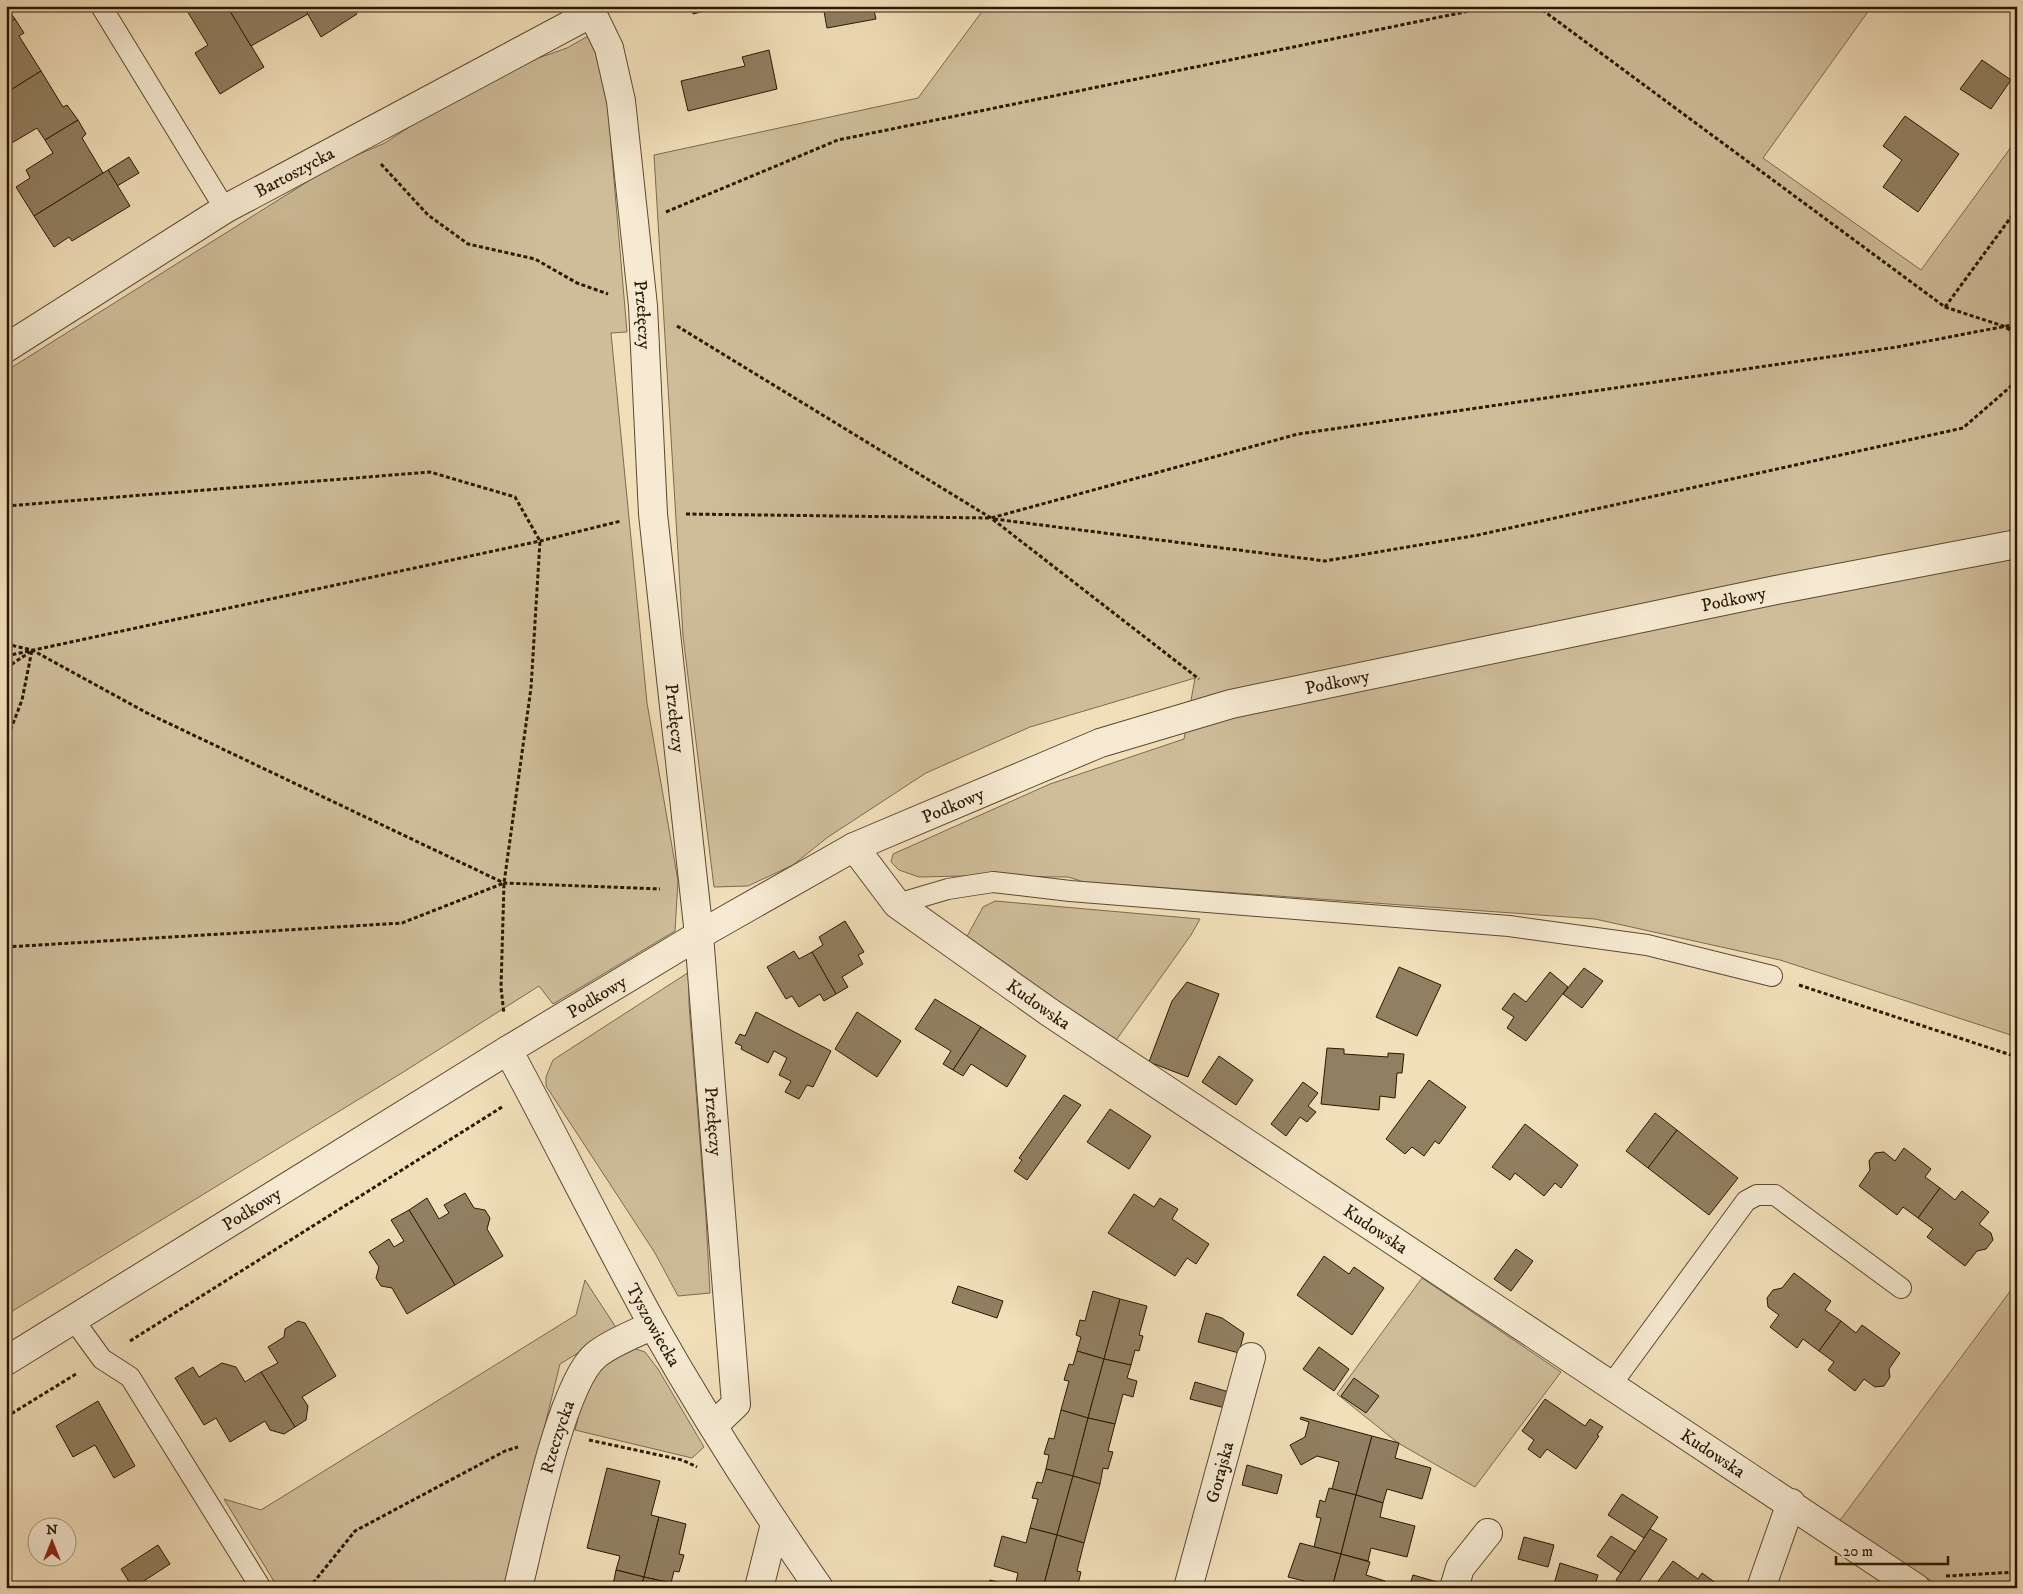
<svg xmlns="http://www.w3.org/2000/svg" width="2023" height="1594" viewBox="0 0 2023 1594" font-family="'IM FELL DW Pica',serif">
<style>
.green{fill:#cfbd9a;stroke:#7c6a4e}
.building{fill:#917f61;stroke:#2a1702}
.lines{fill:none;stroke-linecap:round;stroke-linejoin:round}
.lane-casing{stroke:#5c4930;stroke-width:22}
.street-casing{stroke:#5c4930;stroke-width:30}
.path{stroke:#2a1702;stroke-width:3;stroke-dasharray:4 2.5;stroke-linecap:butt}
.lane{stroke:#f6ead2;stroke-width:20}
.street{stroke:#f6ead2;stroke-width:28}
.labels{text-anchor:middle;stroke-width:4.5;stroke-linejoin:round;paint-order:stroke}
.street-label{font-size:18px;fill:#2a1702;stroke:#f6ead2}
</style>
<rect width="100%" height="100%" fill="#f1dfb9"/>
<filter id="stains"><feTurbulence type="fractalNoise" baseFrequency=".004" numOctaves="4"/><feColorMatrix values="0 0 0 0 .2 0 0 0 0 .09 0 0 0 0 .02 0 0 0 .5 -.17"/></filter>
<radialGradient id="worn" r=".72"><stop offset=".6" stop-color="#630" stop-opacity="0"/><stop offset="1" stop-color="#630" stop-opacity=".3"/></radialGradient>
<g class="green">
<path d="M986,6h886l-109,152 158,112 96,-131v898l-237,-77 -185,-41 -511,-37 -16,-5 -105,-1 -44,1 -20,-7 -8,-8 2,-8 157,-70 134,-45 11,-61 -165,49 -104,46 -98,64 -35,28 -45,21 -34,1 -31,-251 -29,-481 264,-57z"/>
<path d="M590,35l21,51v59l16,187 -16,1 36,370 31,178 -3,50 -122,73 -14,-18 -134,85 -399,244v-944l328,-206 51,-22 62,-41 74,-38 46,-16z"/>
<path d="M995,901l205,18 -9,16 -77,108 -149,-103 18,-33z"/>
<path d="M689,972v32l17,213 4,76 -32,3 -23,-43 -109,-167v-9l7,-17z"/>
<path d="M1422,1278l139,94 -86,115 -77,-44 -61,-49z"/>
<path d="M585,1280l32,49 -57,35 -55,224h-227l-54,-89 37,11 315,-195z"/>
<path d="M2017,1282v306h-74l-105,-65z"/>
<path d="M633,1348l12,4 13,17 46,78 -12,11 -117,-28 11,-44 13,-21z"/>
</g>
<g class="building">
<path d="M6,6l9,13 -9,6z"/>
<path d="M184,6h43l37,61 -44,27 -25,-41 13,-8z"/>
<path d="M227,6h76l5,8 -57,32z"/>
<path d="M303,6h49l5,8 -36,23z"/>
<path d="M692,6h33l-32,8z"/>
<path d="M823,6h50l3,13 -49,9z"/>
<path d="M15,19l9,14 -5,3 22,35 -35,22v-68z"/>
<path d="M769,50l8,39 -89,22 -7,-30 64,-15 -3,-9z"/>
<path d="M1982,60l29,20 -20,29 -31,-20z"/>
<path d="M41,71l22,36 4,-2 11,15 -33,20 -8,-12 -27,16 -4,-6v-45z"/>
<path d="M1905,116l54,38 -41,58 -35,-25 19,-27 -19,-14z"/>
<path d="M78,120l8,14 -4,4 21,35 -69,43 -18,-29 14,-9 -4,-8 27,-17 -8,-13z"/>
<path d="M129,157l10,16 -22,13 -9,-16z"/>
<path d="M108,170l22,36 -58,35 -3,-4 -15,10 -20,-31z"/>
<path d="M845,921l19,31 -6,3 5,9 -21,13 6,10 -12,7 -24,-42 11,-7 -4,-8z"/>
<path d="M794,951l5,8 13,-7 24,42 -12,7 -4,-7 -21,13 -7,-11 -6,3 -19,-32z"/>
<path d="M1399,967l42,18 -24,51 -41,-19z"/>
<path d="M1584,968l19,13 -21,27 -19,-14z"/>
<path d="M1550,972l18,15 -42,54 -19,-13 7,-11 -12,-8 12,-16 12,9z"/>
<path d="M1187,982l32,12 -31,83 -39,-15 23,-61z"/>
<path d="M935,999l46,28 -28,43 -10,-6 8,-13 -36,-22z"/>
<path d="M756,1012l75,39 -18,36 -6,-2 -8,14 -14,-7 6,-11 -12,-6 8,-17 -13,-7 -6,12 -27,-14 1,-3 -7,-3 5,-9 5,2z"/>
<path d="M857,1012l44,29 -24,36 -42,-28z"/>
<path d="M981,1027l45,29 -19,31 -36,-23 -8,12 -10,-6z"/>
<path d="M1327,1048l17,1v5l44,3v-4l16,1 -2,19h-5l-2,25 -15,-2 -1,14 -58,-6z"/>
<path d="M1219,1056l34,24 -17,25 -34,-23z"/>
<path d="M1429,1080l37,27 -27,37 -4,-3 -11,15 -12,-9 -7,7 -19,-15z"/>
<path d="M1303,1082l15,11 -10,13 8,6 -9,10 -7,-5 -14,19 -15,-12z"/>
<path d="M1064,1095l17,10 -54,75 -13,-9 8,-11 -3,-2z"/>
<path d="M1110,1109l41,27 -22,33 -42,-27z"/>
<path d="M1655,1113l22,17 -29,38 -22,-17z"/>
<path d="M1525,1124l53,41 -17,23 -6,-5 -11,13 -29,-23 -5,7 -18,-13z"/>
<path d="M1677,1130l61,48 -29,37 -61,-47z"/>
<path d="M1904,1148l27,21 -6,8 15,11 -22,30 -15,-11 -6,8 -38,-29 11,-16 -1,-9 6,-8 9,-1 11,9z"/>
<path d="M1940,1188l15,12 7,-9 27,21 -10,12 12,9 2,7 -7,9 -9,2 -12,15 -38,-29 6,-8 -15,-11z"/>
<path d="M465,1193l9,15 11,2 5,8 -3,11 16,27 -48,29 -46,-75 18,-12 12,21 10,-6 -5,-8z"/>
<path d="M1134,1194l20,13 6,-9 18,11 -6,10 37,25 -13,20 -9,-6 -12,18 -67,-43z"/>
<path d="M409,1210l46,75 -48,29 -15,-26 -11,-2 -5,-8 3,-11 -10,-15 20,-13 5,8 10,-6 -13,-21z"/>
<path d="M1516,1249l17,12 -22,30 -17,-12z"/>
<path d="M1324,1256l25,18 5,-7 30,21 -32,47 -55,-40z"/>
<path d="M1794,1273l37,28 -6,9 16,11 -22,30 -16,-12 -6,9 -27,-21 9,-12 -11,-8 -1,-9 6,-8 9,-2z"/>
<path d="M958,1286l45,15 -6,17 -45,-15z"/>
<path d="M1093,1291l27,8 -16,60 -27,-8 4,-14 -5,-2 4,-15 5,1z"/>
<path d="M1120,1299l27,7 -8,29 4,1 -4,15 -4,-1 -4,15 -27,-6z"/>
<path d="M1206,1313l16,5 22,15 -5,20 -41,-11z"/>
<path d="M298,1321l7,2 31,53 -34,21 6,9 -2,14 -11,7 -34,-55 17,-9 -10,-16 16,-10 1,-8z"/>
<path d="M1841,1321l15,12 6,-8 38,28 -11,16 1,8 -6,9 -9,1 -11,-8 -9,12 -27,-21 6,-8 -15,-11z"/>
<path d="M1319,1347l30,22 -15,22 -31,-22z"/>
<path d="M1077,1351l27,8 -16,59 -27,-8 8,-29 -5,-1 5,-16 4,1z"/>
<path d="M1104,1359l27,6 -4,13 10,3 -4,16 -10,-3 -8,30 -27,-6z"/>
<path d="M222,1363l14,4 9,15 16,-10 34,55 -11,7 -14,-4 -5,-9 -35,21 -14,-24 -12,7 -29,-47 18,-11 6,10z"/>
<path d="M1354,1378l25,18 -13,17 -25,-17z"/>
<path d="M1195,1382l34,10 -4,16 -35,-9z"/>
<path d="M1545,1399l40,27 5,-7 13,8 -6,8 2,1 -23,33 -29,-20 -7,9 -12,-9 6,-9 -12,-9z"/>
<path d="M98,1401l37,65 -21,12 -19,-33 -22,12 -17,-31z"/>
<path d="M1061,1410l27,8 -15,58 -27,-7 3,-14 -5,-1 5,-16 5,1z"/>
<path d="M1301,1417l71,19 -16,59 -24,-6 7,-27 -22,-6 -16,9 -11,-20 15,-8 4,-15 -9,-3z"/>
<path d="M1088,1418l27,6 -7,27 5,1 -5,17 -5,-1 -3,16 -27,-8z"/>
<path d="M1372,1436l27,7 -4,15 36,10 -9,31 -35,-10 -4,14 -27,-8z"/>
<path d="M1247,1465l35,10 -5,19 -35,-9z"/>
<path d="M607,1468l53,13 -9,34 8,2 -15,60 -28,-7 4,-14 -33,-8z"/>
<path d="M1046,1469l27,7 -16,59 -27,-7 8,-29 -6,-1 5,-16 5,1z"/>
<path d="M1073,1476l27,8 -16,59 -27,-8z"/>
<path d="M1329,1488l27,7 -15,59 -27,-7 7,-29 -5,-1 4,-17 5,2z"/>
<path d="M1622,1494l36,23 -14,21 -36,-23z"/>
<path d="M1356,1495l27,8 -3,14 35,9 -8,31 -36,-9 -3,13 -27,-7z"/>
<path d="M659,1517l27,7 -7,30 5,1 -5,17 -5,-1 -3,12 -27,-6z"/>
<path d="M1030,1528l27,7 -14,53 -28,-1 3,-14 -24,-7 8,-30 24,7z"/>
<path d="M1650,1529l17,10 -32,49h-7l-12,-8z"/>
<path d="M1057,1535l27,8 -7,28 4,1 -4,16h-34z"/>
<path d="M1611,1536l24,15 -14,22 -24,-17z"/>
<path d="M1524,1537l30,8 -6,22 -30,-8z"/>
<path d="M1300,1543l41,11 -9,34h-29l1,-7 -16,-4z"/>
<path d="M158,1545l12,19 -37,24 -12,-19z"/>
<path d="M1341,1554l29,8 -4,13 19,6 -2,7h-51z"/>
<path d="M1673,1561l25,18 4,-6 21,15h-70z"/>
<path d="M1560,1563l38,12 -4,13h-41z"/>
<path d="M616,1570l28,7 -3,11h-34l1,-5 5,2z"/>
<path d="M1413,1575l28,8 -1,5h-31z"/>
<path d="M644,1577l27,6 -1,5h-29z"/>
<path d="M990,1580l25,7 4,1h-31z"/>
</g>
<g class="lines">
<defs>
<g id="lane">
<path d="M101,6l124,203"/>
<path d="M897,904l51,-15 45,-7 77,9 439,35 138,19 125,31"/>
<path d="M73,1319l29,40 28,18 131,211"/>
<path d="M1611,1385l135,-184 11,-6h18l126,93"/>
</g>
<g id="street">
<path id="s1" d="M592,6v7l17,35 12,53 22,205 10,208 46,421 37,469 -23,22"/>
<path id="s2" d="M6,348l219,-139 367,-196"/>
<path id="s3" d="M854,847l43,57 152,108 867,576"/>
<path id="s4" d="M508,1050c49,91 95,184 145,275 51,90 107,178 166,263"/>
<path id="s5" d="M6,1361l502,-311 191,-115 155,-88 246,-104 131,-39 545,-114 241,-46"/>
<path id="s6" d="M518,1588c12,-48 43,-205 78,-233 16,-13 39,-21 57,-30"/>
<path d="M759,1588l16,-64"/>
<path id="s7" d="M1188,1588l63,-231"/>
<path d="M1454,1588l6,-20 28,-35"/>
<path d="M1761,1588l30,-85"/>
</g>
</defs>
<use href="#lane" class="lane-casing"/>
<use href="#street" class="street-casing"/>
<g class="path">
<path d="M1537,6l408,301 61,20 11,9"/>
<path d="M381,164l47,51 40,29 67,15 42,24 31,11"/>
<path d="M666,212l172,-72 656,-134"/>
<path d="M1945,307l72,-98"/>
<path d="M677,326l314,192 208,161"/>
<path d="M2008,328l9,2"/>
<path d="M6,506l424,-34 85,25 25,44 -9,147 -27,195 -3,105 3,26"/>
<path d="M686,514l305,4 307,-84 599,-87 120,-23"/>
<path d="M994,519l331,42 153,-26 485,-107 54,-47"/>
<path d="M6,644l26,6 115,63 357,170 156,6"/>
<path d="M6,656l534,-115 81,-20"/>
<path d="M6,668l24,-16"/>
<path d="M6,742l16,-42 10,-50"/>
<path d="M6,947l396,-24 102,-40"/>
<path d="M1799,985l218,72"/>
<path d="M130,1341l372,-234"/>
<path d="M6,1417l70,-43"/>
<path d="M589,1440l93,20 15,7"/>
<path d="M1946,1576l71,-4"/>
<path d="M309,1588l46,-57 150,-80 13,-4"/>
</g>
<use href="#lane" class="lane"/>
<use href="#street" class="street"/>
</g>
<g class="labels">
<g class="street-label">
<text dy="6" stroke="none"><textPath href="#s2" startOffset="338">Bartoszycka</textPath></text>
<text dy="6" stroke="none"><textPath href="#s1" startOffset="315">Przełęczy</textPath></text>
<text dy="6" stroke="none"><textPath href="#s5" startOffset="1909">Podkowy</textPath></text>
<text dy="6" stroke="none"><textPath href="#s5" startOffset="1504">Podkowy</textPath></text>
<text dy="6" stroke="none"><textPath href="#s1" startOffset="720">Przełęczy</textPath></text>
<text dy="6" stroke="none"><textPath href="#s5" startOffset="1099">Podkowy</textPath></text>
<text dy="6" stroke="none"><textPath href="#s5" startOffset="694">Podkowy</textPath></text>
<text dy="6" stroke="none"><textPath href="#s3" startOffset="245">Kudowska</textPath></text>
<text dy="6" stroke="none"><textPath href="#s1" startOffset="1125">Przełęczy</textPath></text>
<text dy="6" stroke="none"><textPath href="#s5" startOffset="289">Podkowy</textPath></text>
<text dy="6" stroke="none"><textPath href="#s3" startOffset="650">Kudowska</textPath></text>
<text dy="6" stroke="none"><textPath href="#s4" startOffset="311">Tyszowiecka</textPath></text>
<text dy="6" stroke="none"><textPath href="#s6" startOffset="156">Rzeczycka</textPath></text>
<text dy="6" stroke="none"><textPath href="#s3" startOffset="1055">Kudowska</textPath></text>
<text dy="6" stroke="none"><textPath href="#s7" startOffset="120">Gorajska</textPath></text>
</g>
</g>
<rect width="2023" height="1594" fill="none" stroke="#f1dfb9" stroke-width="25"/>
<rect x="8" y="8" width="2008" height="1579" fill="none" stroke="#2a1702" stroke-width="2.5"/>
<rect x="12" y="12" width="1998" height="1569" fill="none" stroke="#2a1702"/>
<g transform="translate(52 1542)"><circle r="24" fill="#f6ead2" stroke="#a4967f"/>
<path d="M0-4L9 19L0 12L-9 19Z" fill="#8f2418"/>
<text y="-8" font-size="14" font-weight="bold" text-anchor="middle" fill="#2a1702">N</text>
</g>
<path d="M1836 1556v8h112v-8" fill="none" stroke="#2a1702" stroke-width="2.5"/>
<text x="1843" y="1556" font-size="15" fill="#2a1702" stroke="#f6ead2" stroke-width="4" paint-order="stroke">20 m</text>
<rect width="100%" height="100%" filter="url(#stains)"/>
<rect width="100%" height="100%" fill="url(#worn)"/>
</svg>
